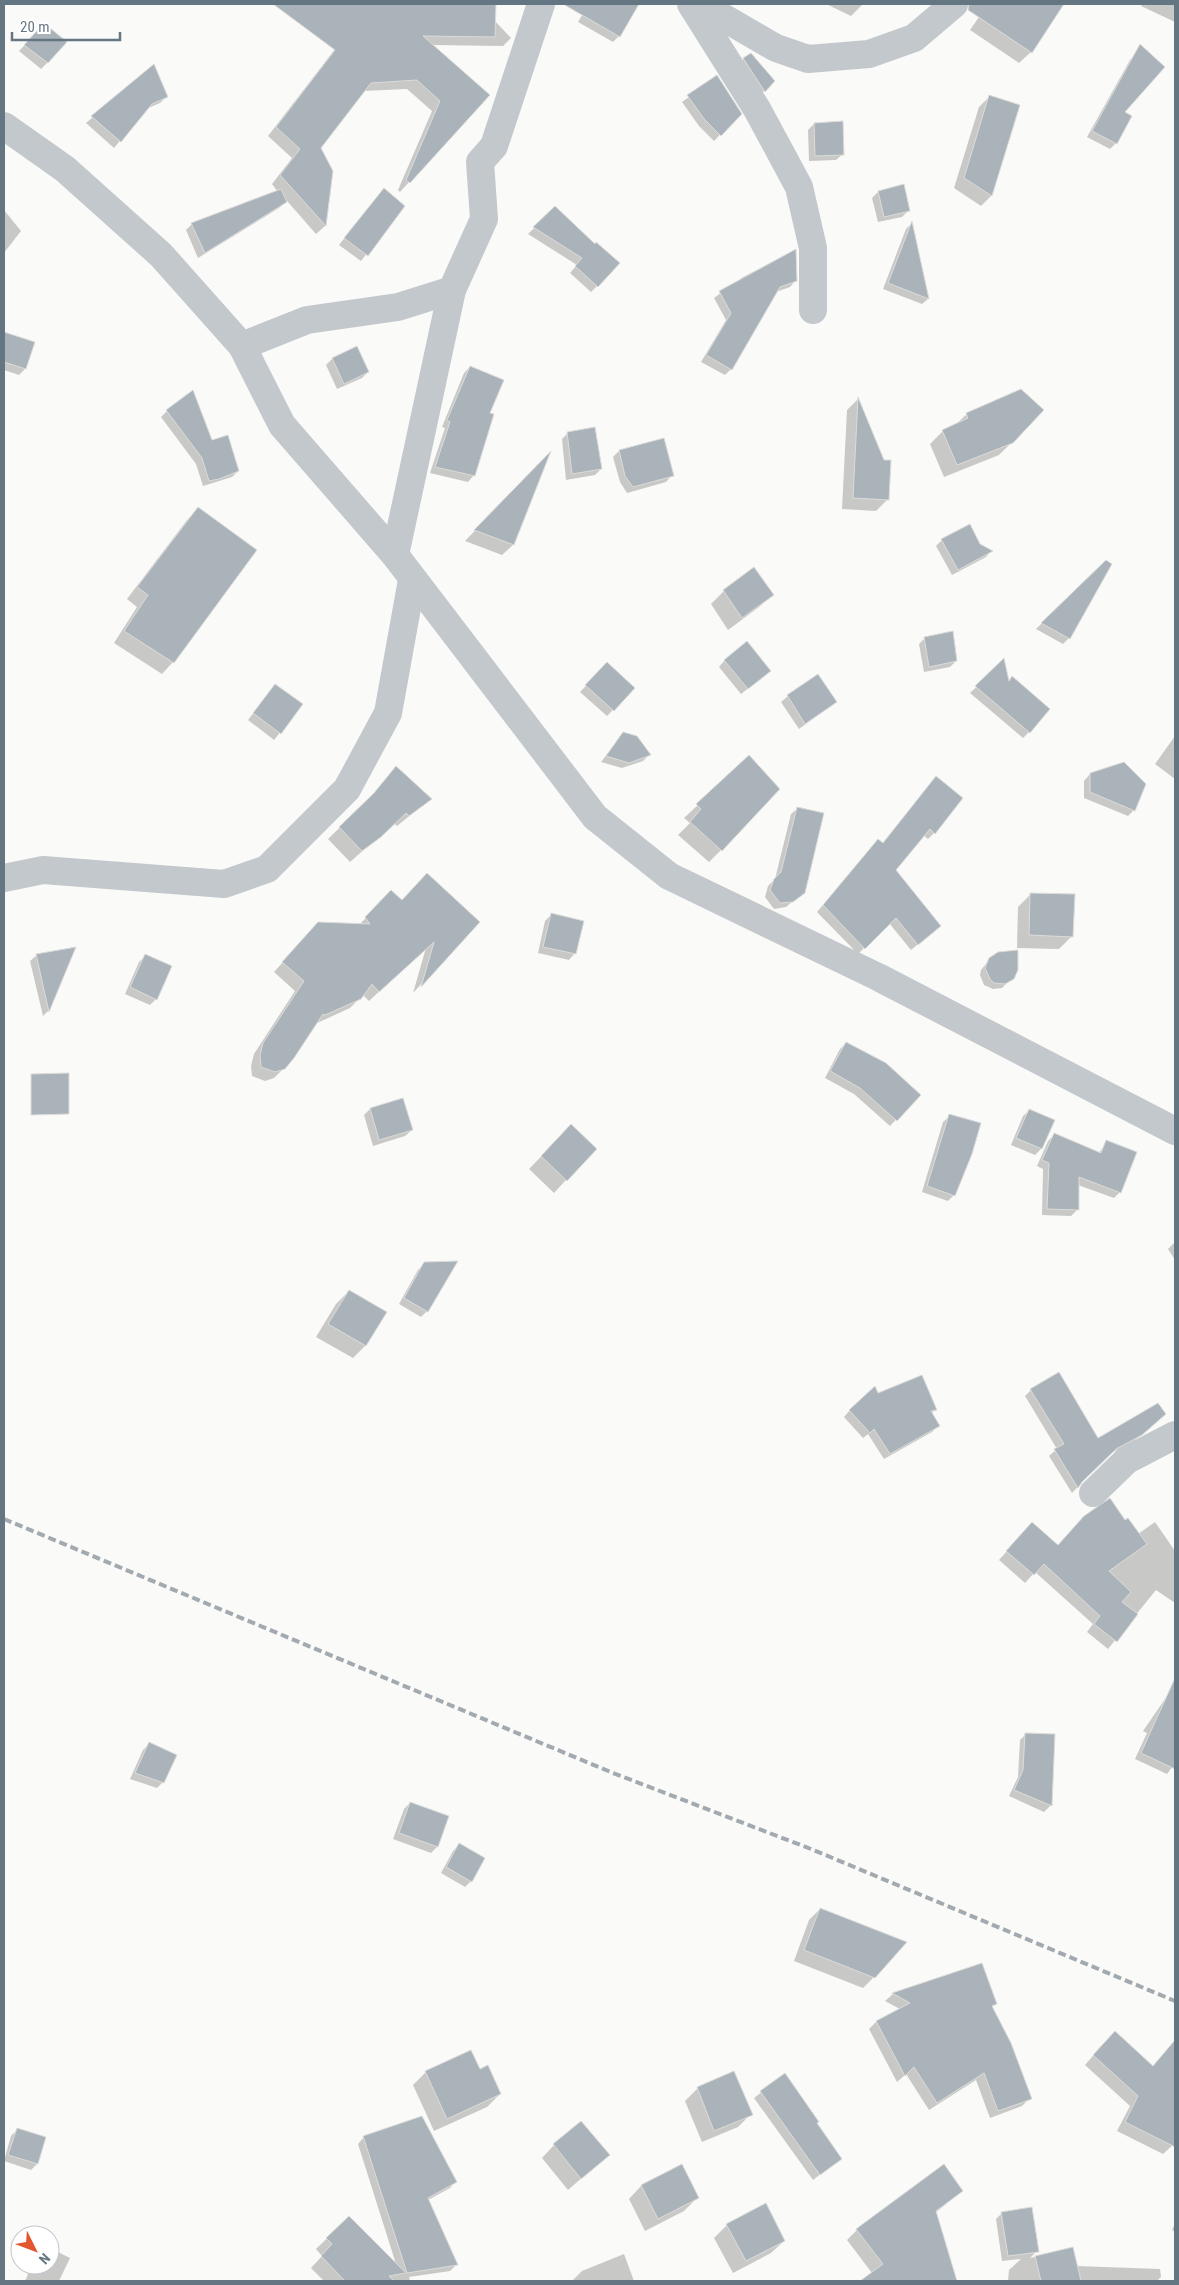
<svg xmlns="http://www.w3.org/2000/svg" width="1179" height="2285" viewBox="0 0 1179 2285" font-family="'Roboto Condensed',sans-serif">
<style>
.shadow{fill:#0003}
.building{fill:#aab3b9;stroke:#dcdcda}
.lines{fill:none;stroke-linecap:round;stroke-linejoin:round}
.minor{stroke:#c3c8cc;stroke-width:28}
.rail{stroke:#a2aab0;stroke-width:4;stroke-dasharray:8 4;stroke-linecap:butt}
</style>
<rect width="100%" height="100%" fill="#fafaf8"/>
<g class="shadow">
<path d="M321,4h158l32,34 -8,8 -72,-1 57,50 -88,97 -2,-2 34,-79 -25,-22 -44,2 -43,57 11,23 -6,55 -9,8 -29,-33 -8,7 -81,50 -12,-28 6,-6 86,-32 -6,-8 20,-26 -24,-22 67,-87 39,10z"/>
<path d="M589,4h31l13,8 -14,24 -6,6 -35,-20z"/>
<path d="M826,4h37l-12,12z"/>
<path d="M988,4h66l2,1 -25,47 -12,11 -49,-33z"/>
<path d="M1143,4h32v18l-34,-16z"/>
<path d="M38,31l10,31 -7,7 -22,-18z"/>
<path d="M1136,54l-20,89 -6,6 -23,-12 43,-77z"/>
<path d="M744,59l30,22 -16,16 -20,-32z"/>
<path d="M154,66l12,31 -6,6 -14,6 -32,39 -28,-25z"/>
<path d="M717,77l23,37 -26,27 -15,-15 -17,-24z"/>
<path d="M989,97l29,9 -27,90 -10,10 -27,-18 25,-81z"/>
<path d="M814,124l29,30 -7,6 -27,1 -1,-31z"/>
<path d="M878,192l30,19 -6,6 -24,5 -6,-24z"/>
<path d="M378,196l25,11 -42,54 -22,-16z"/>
<path d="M555,208l42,78 -6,6 -21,-19 7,-8 -49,-31z"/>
<path d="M4,210l17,21 -17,22z"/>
<path d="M911,224l17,75 -6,5 -39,-15 23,-60z"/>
<path d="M794,251l2,29 -6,7 -14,5 -45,77 -6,6 -24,-13 25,-42 -12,-22 29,-21z"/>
<path d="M6,334l19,35 -6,6 -15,-5v-34z"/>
<path d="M332,359l36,13 -6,6 -25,11 -11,-24z"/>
<path d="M470,367l19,47 -15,61 -6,7 -38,-9 15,-45 -3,-1 22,-54z"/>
<path d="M858,399l26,62 4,38 -12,12 -34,-2 5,-99z"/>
<path d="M167,411l44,30 27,30 -6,6 -29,9 -7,-22 -35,-47z"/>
<path d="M967,414l45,28 -13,13 -55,22 -14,-33 13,-13 12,-6z"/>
<path d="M568,433l33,36 -6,6 -29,5 -4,-41z"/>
<path d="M619,451l53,24 -6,7 -39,11 -7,-11 -7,-25z"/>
<path d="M547,456l-34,89 -11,10 -37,-14z"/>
<path d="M198,509l-25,153 -11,12 -48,-31 23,-36 -10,-8 60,-79z"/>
<path d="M942,540l49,11 -5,6 -34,18 -16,-29z"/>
<path d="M1106,561l-37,77 -6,6 -27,-15z"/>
<path d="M754,569l18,26 -13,12 -31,23 -17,-26 13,-13z"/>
<path d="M925,638l31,23 -6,6 -26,5 -5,-28z"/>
<path d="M725,660l38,17 -22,17 -22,-27z"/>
<path d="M1003,661l5,21 4,-4 17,54 -6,6 -53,-45z"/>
<path d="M607,664l26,25 -26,27 -27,-24z"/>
<path d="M275,685l27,20 -28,35 -26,-20z"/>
<path d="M788,696l48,6 -37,27 -18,-27z"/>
<path d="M623,734l26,21 -6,6 -21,7 -21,-6z"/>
<path d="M1175,736v43l-20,-15z"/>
<path d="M749,757l-28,93 -12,12 -31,-27 12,-12 -6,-5z"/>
<path d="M396,768l34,31 -33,27 -3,-3 -44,39 -22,-23 36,-35z"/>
<path d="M1090,774l44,36 -6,6 -44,-18v-17z"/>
<path d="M936,777l-2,56 -6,6 -5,-4 -29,35 39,62 -22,18 -22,-27 -31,31 -41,-42 55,-65 10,-3z"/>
<path d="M798,808l2,87 -14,12 -12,2 -9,-12 3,-11 7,-7 16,-65z"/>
<path d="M391,892l11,10 76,20 -65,71 13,-45 -57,53 -6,-6 -13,13 -35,16 -31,44 -10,10 -9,3 -13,-5 -1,-10 3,-12 41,-63 -21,-19 35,-39 50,-8z"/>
<path d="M1031,894l41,42 -13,13 -42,-1 1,-41z"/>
<path d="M551,915l24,38 -6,7 -31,-7 7,-32z"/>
<path d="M74,949l-26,62 -5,5 -13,-55 7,-6z"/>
<path d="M145,956l11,43 -6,6 -25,-11 14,-32z"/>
<path d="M990,959l26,15 -14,14 -9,1 -9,-4 -4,-10 1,-5z"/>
<path d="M846,1043l73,52 -29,31 -36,-32 -29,-16 15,-29z"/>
<path d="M370,1109l42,21 -7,6 -32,10 -9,-31z"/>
<path d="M1030,1110l23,10 -12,29 -6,6 -24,-10 12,-29z"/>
<path d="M950,1116l4,79 -6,6 -26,-9 21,-70z"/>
<path d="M1054,1135l45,18 8,-11 13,50 -6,6 -36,-13 -1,25 -6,6 -29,-1 1,-46 -6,-3 11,-25z"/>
<path d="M558,1139l8,41 -12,13 -25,-24z"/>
<path d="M1175,1242v18l-7,-11z"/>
<path d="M425,1263l2,48 -6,6 -22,-13 19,-34z"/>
<path d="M349,1291l36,21 -20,34 -12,12 -37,-21 20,-33z"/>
<path d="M1031,1390l66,49 61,-19 -24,21 -26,14 -36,38 -23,-37 8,-7 -32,-53z"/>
<path d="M878,1394l58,15 -5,5 7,12 -6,6 -48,27 -16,-25 -5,4 -19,-21 6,-7z"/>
<path d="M1124,1521l14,13 17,-12 20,29v52l-19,-13 -48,59 -21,-17 6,-8 -58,-52 -10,11 -26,-23 25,-28 34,14z"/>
<path d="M1165,1699l10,7v57l-8,11 -32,-15 12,-26 -4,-2z"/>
<path d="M1026,1734l28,1 -4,71 -6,6 -35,-16 9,-19 2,-37z"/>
<path d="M149,1744l14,38 -6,6 -27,-9 13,-29z"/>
<path d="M410,1803l38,14 -11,30 -6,6 -38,-14 11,-30z"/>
<path d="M459,1845l12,36 -6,6 -24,-14 12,-22z"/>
<path d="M820,1909l54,68 -11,11 -69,-27 15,-41z"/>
<path d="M981,1964l14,40 -4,4 39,90 -8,8 -32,12 -14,-38 -47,30 -23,-36 -9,8 -28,-53 7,-7 24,-13 -15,-8 8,-7z"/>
<path d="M1106,2041l46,26 15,-16 8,3v85l-2,6 -10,9 -46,-23 13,-25 -45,-41z"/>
<path d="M479,2071l21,23 -13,13 -53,24 -21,-46 13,-13z"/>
<path d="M784,2075l56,84 -27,21 -59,-82z"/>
<path d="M698,2088l53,26 -13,13 -36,15 -17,-41z"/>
<path d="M17,2130l20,34 -6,6 -27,-9 7,-25z"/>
<path d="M364,2137l92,44 -6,7 -22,12 28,65 -6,6 -41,6 1,2 -2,2h-84l-13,-13 11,-12 -6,-7 33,-32 47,47 -38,-120z"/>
<path d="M554,2145l54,10 -40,35 -26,-32z"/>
<path d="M681,2166l16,32 -13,13 -39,20 -16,-32 12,-13z"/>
<path d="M962,2191l-27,22 21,68h-94l10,-8 -25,-33 10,-10z"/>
<path d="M1002,2213l35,38 -7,7 42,-9 4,17 84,3 1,8 -4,4h-149l1,-11 12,-11 -19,2 -6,-42z"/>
<path d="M1175,2223v9l-3,-2z"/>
<path d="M727,2225l57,16 -13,12 -38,20 -19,-35z"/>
<path d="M50,2248l20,10 -11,23h-34l7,-16h18z"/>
<path d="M624,2254l10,27h-62l10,-10z"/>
</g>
<g class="building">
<path d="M273,4h223l-1,33 -72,-1 67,59 -80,88 -4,-3 34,-79 -23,-21 -46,3 -50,65 12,23 -7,55 -46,-51 20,-26 -24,-22 59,-77z"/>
<path d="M563,4h76l-19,33z"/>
<path d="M969,4h95l-32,49 -64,-43z"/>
<path d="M44,23l23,19 -19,21 -24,-18z"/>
<path d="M1140,44l25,23 -40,45 7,4 -15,28 -25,-13z"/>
<path d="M751,53l24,28 -10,11 -22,-34z"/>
<path d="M154,64l14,33 -16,7 -31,38 -30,-26z"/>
<path d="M717,75l25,39 -21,22 -16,-16 -18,-25z"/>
<path d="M989,95l31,10 -28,91 -28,-18z"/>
<path d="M843,121l1,34 -29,1 -1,-33z"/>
<path d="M904,184l6,27 -26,6 -6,-26z"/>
<path d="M384,188l21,18 -37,50 -24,-18z"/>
<path d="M281,189l6,13 -82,51 -14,-30z"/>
<path d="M555,206l40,38 1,-2 24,21 -22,24 -23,-21 7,-8 -49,-31z"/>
<path d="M912,221l17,78 -41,-16z"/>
<path d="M796,249l1,32 -17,6 -48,83 -26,-15 25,-42 -12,-22z"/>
<path d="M4,332l31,10 -9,27 -22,-7z"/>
<path d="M357,346l12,26 -25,12 -12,-26z"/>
<path d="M470,366l34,14 -14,33 4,1 -19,62 -40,-9 15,-45 -3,-2z"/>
<path d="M1021,389l23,21 -31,33 -56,22 -15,-35 26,-12 -2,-5z"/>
<path d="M193,390l19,50 16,-5 11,36 -20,8 -10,2 -7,-23 -36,-48z"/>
<path d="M858,397l26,63h7l-2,40 -36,-2z"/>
<path d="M595,427l7,42 -30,5 -5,-42z"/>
<path d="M664,438l10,38 -41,11 -8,-11 -6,-26z"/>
<path d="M551,451l-37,94 -40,-15z"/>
<path d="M198,507l59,43 -83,113 -50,-32 24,-36 -11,-8z"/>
<path d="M970,524l10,20 13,7 -35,19 -17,-31z"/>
<path d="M1106,560l6,4 -42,75 -29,-16z"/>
<path d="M754,567l20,28 -32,23 -19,-28z"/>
<path d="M953,631l4,30 -28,6 -5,-30z"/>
<path d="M747,641l24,30 -23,18 -24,-29z"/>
<path d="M1004,658l5,23 3,-5 38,33 -20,24 -55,-47z"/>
<path d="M607,662l28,26 -21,23 -29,-26z"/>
<path d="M818,674l19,28 -32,22 -18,-29z"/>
<path d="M275,684l28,20 -22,30 -28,-21z"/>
<path d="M623,732l14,4 14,19 -22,8 -23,-7z"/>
<path d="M749,755l31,34 -58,62 -32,-29 11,-13 -5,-5z"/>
<path d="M1124,762l22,22 -11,27 -45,-19v-19z"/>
<path d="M396,766l36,33 -23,17 -3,-3 -25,24 -19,14 -23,-24 35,-34z"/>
<path d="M936,776l27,22 -28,36 -5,-5 -34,41 45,56 -23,19 -22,-27 -31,31 -42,-44 55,-66 5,4z"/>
<path d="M797,807l27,6 -19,80 -12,9 -13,1 -10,-13 4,-11 7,-7z"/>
<path d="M427,873l53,49 -59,65 13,-45 -55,50 -7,-8 -11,15 -36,16 -2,-1 -29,44 -9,11 -10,3 -14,-5 -1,-12 3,-12 41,-62 -22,-19 36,-40 52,2 -5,-7 26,-27 11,10z"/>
<path d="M1030,893l45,1 -2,43 -44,-2z"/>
<path d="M551,913l33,8 -8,33 -33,-7z"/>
<path d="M76,947l-27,65 -13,-58z"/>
<path d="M1018,950v20l-4,9 -9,5 -11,-1 -4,-4 -5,-11 4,-10 9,-6z"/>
<path d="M145,954l27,12 -15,34 -27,-13z"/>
<path d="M846,1042l40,21 35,32 -24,26 -37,-33 -30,-17z"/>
<path d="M69,1073v41l-38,1v-41z"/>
<path d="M403,1098l10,32 -34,10 -9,-32z"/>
<path d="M1029,1109l26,11 -13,29 -26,-11z"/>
<path d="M949,1114l32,9 -9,31 -17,42 -28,-10z"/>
<path d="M571,1124l26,25 -30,32 -26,-25z"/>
<path d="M1054,1133l47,20 5,-13 31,12 -16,41 -42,-16v33l-32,-1 2,-46 -7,-3z"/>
<path d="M458,1261l-30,51 -24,-14 20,-36z"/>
<path d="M349,1290l38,22 -21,34 -38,-22z"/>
<path d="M1059,1372l39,66 60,-35 8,11 -24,21 -26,14 -34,33 -4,6 -24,-39 10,-5 -34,-55z"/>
<path d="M922,1375l15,35 -6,1 9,15 -50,28 -16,-25 -4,4 -21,-23 26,-24 3,7z"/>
<path d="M1110,1498l15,22 3,-2 19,26 -38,27 22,21 -9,10 16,12 -21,28 -23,-18 6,-8 -56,-52 -10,11 -28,-24 26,-29 26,23 26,-29z"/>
<path d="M1175,1678v91l-34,-16z"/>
<path d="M1025,1733l30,1 -3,72 -38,-16 9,-20z"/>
<path d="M149,1742l28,13 -13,28 -29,-10z"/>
<path d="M410,1802l39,14 -11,31 -39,-14z"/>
<path d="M459,1843l26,15 -13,24 -26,-15z"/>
<path d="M820,1908l87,34 -32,36 -71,-28z"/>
<path d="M982,1963l15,41 -5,2 19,37 21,56 -34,12 -14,-38 -47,30 -23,-36 -9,9 -29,-55 34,-18 -18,-10z"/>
<path d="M1115,2031l38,35 22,-26v107l-50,-25 13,-26 -45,-41z"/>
<path d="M471,2050l9,19 8,-4 13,29 -54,25 -22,-48z"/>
<path d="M734,2071l19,44 -39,16 -17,-44z"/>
<path d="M785,2073l34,49 -2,1 25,36 -22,16 -60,-84z"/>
<path d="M422,2116l35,66 -29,16 30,67 -51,8 -44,-137z"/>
<path d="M581,2121l29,34 -29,24 -28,-35z"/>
<path d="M17,2128l29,9 -8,27 -30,-9z"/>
<path d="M682,2164l17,34 -41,21 -17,-34z"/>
<path d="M944,2164l19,27 -27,20 21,70h-97l23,-17 -27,-35z"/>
<path d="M766,2203l19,38 -39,20 -20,-37z"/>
<path d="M1032,2207l7,45 -31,4 -7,-44z"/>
<path d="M349,2216l57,57 -17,3 5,5h-49l-24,-25 11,-12 -6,-6z"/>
<path d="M1073,2247l8,34h-40l-6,-25z"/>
</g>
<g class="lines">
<g class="minor">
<path d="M691,4l66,105 42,78 14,61v62"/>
<path d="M700,4l76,44 32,11 61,-5 45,-16 40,-34"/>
<path d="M4,126l61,43 96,86 81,91 40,79 113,130 200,262 74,59 209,101 297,154"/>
<path d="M242,346l65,-26 91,-13 54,-17 32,-71 -4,-57 14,-16 47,-142"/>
<path d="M395,555l57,-265"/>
<path d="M4,878l39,-8 181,14 43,-15 80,-80 41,-76 24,-133"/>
<path d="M1093,1493l34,-33 48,-25"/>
</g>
<path class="rail" d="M4,1519l609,254 198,76 364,152"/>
</g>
<rect width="1179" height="2285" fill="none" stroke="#657683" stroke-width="10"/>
<g transform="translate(35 2250) rotate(132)"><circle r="24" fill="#ffffff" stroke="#c1c8cd"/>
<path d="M0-4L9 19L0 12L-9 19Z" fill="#e4572e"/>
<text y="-8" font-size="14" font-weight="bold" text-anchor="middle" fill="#657683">N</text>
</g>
<path d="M12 32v8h108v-8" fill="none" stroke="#657683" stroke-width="2.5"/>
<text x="20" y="32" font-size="15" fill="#657683" stroke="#ffffff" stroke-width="4" paint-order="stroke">20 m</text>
</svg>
